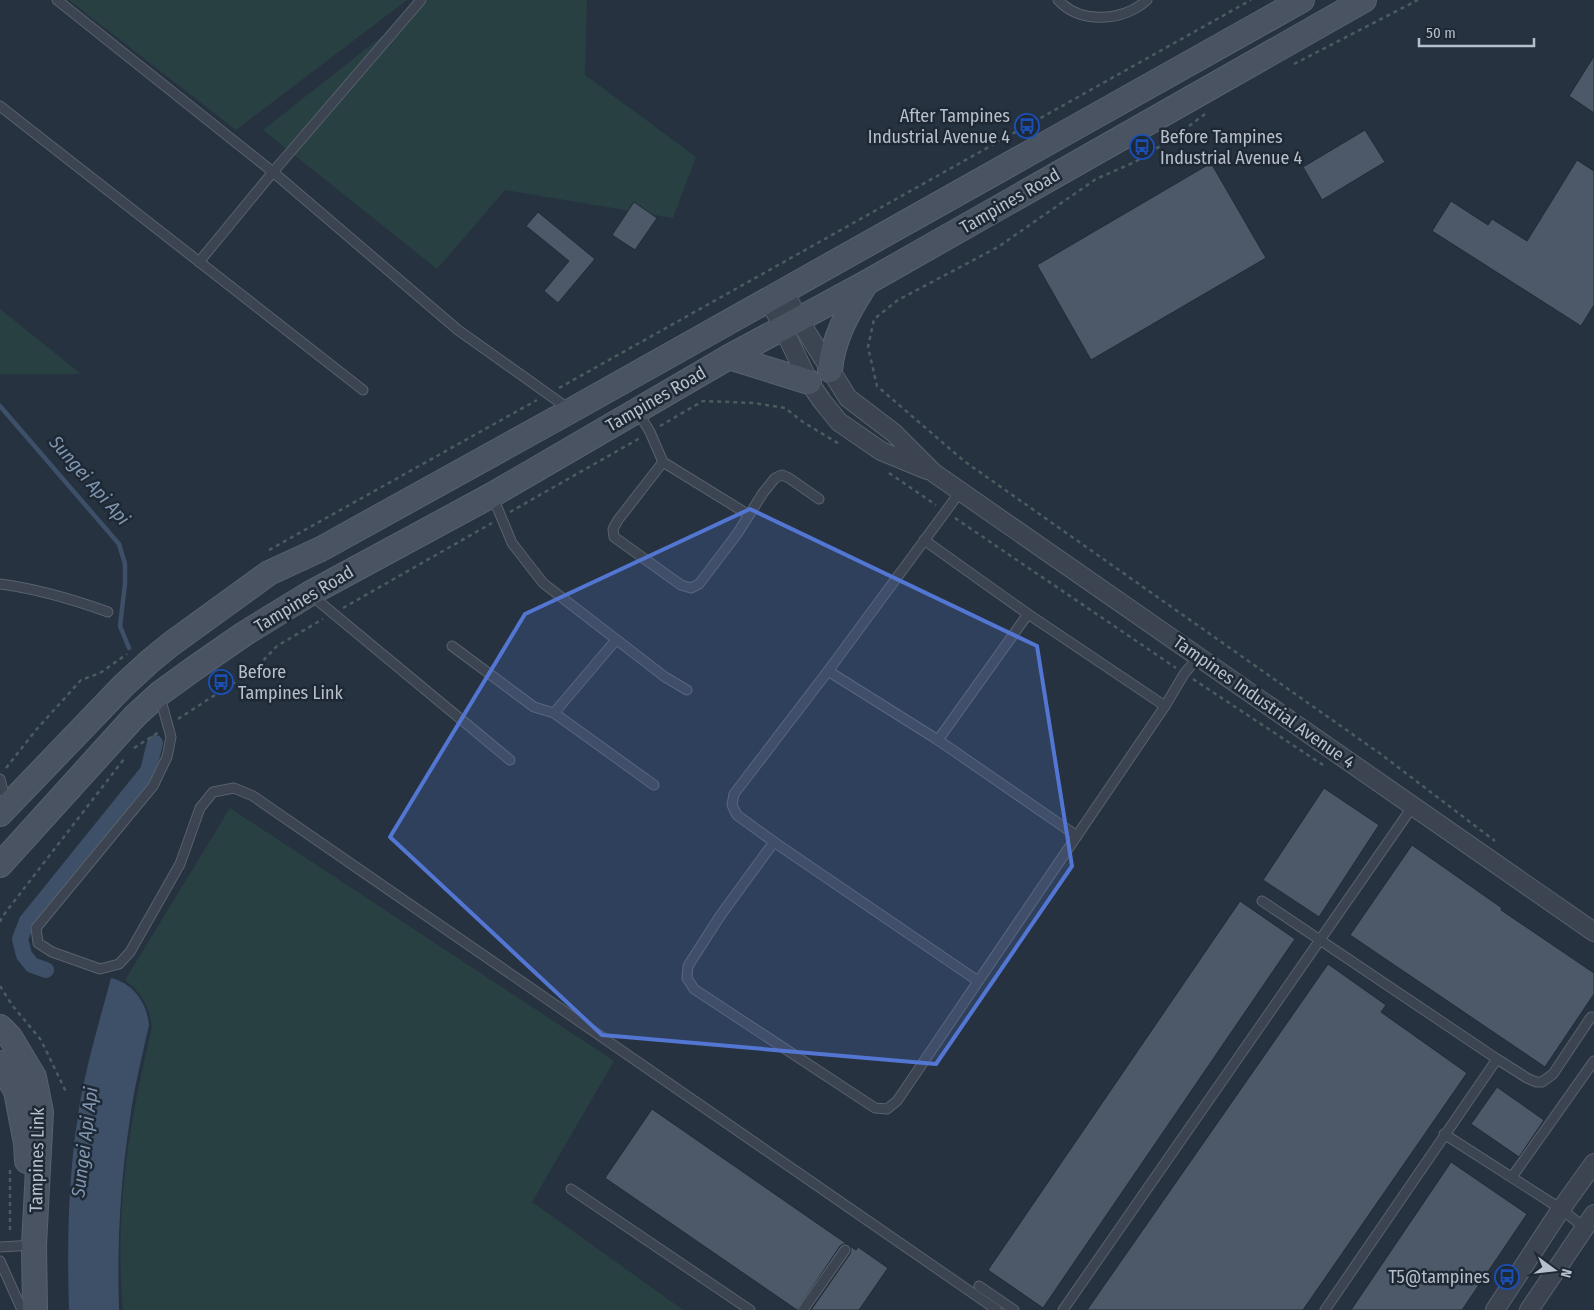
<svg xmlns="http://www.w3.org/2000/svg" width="1594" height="1310" viewBox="0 0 1594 1310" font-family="'Fira Sans Condensed',sans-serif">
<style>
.green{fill:#294042}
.water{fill:#3d5068}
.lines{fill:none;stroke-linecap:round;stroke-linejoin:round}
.stream{stroke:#3d5068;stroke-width:4.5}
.canal{stroke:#3d5068;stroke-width:16}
.building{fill:#4d5968;stroke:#212b37}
.lane-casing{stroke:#58626d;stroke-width:11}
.street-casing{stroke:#58626d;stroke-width:20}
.secondary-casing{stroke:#58626d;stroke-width:26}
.path{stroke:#495d5f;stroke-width:2.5;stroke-dasharray:4 4;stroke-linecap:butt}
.lane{stroke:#3b4450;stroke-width:9}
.street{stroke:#3b4450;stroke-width:18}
.secondary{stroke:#495362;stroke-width:24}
.marked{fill:#5376d3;fill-opacity:0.2;stroke:#5376d3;stroke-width:4;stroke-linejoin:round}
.labels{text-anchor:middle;stroke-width:5;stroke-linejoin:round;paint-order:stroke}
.poi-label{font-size:18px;fill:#b7bfca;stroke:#1f2935;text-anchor:end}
.street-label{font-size:18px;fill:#b7bfca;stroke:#1f2935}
.water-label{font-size:19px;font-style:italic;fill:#8096b0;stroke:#1f2935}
</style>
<rect width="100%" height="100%" fill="#263240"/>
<g class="green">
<path d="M69,0h338l-171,130z"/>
<path d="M428,0h159l-2,75 111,82 -23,61 -168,-28 -68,79 -174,-139z"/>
<path d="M0,309l81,65h-81z"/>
<path d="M230,808l384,253 -82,141 151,108h-560c-6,-64 -1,-131 10,-193 5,-30 12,-60 19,-90 -3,-21 -10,-34 -27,-47z"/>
</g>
<path class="water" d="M111,978c23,6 36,25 38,47 -7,32 -15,63 -19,94 -10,64 -13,127 -11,191h-50c-2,-65 -1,-130 9,-195 7,-46 21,-92 33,-137z"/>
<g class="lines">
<path class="stream" d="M0,406l119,138 6,20v20l-5,42 9,22"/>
<path class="canal" d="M46,970l-14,-5 -8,-10 -4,-16 7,-18 121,-150 7,-28"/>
</g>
<g class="building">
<path d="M1594,56v57l-25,-17z"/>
<path d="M1365,130l20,32 -63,38 -19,-33z"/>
<path d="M1577,160l17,11v134l-13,21 -149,-95 19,-30 37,24 4,-6 35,22z"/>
<path d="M1211,163l55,95 -175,102 -54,-95z"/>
<path d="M634,202l23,16 -22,32 -23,-15z"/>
<path d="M538,212l57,47 -37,44 -14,-12 25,-30 -43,-35z"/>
<path d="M1324,788l55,37 -60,92 -56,-37z"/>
<path d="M1412,845l90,63 -1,2 93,63v21l-49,73 -195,-132z"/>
<path d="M1240,901l55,38 -252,369 -55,-38z"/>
<path d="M1328,964l58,41 -5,7 86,61 -164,237h-216z"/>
<path d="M1497,1087l47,33 -25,37 -48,-33z"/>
<path d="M652,1109l195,135h-4l-3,2 -43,64 -192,-132z"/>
<path d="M1451,1162l76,52 -65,96h-111z"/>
<path d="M850,1246l6,4 2,-3 30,21 -29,42h-48l39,-56 1,-4z"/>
</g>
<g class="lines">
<defs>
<g id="lane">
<path d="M57,0l216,172 185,158 111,79"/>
<path d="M1058,0c23,25 66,21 89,0"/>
<path d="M0,106l363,284"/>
<path d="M199,262l74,-90 148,-172"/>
<path d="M638,412l12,20 13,30 86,53"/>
<path d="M663,462l-45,58 -5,9 1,8 67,48 10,3 8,-4 38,-50 26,-41 12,-15 7,-3 7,3 30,21"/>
<path d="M960,492l-132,179 -94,123 -2,11 5,10 37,27 204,139"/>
<path d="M492,495l20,48 31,40 122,94 22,13"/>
<path d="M924,540l104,74 137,92"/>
<path d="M0,584c38,5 72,15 108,28"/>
<path d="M311,595l199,165"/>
<path d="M452,646l82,61 20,6 62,-73"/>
<path d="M828,671l110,69 139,96"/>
<path d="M160,697l11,40 -4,20 -14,29 -117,142 2,15 14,9 48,17 19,-5 11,-12 50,-88 20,-56 13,-16 21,-4 19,8 744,514"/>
<path d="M554,713l100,72"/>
<path d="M938,740l90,-126"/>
<path d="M0,779l3,12 9,10"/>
<path d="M774,842l-54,74 -32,50 -1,12 7,11 181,119 12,1 10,-8 268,-395 19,-32 15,-18"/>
<path d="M1262,901l235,158 30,19 9,4h6l11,-8 38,-57h3"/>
<path d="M1444,1134l117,75 24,19"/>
<path d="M1512,1177l82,-116"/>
<path d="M571,1189l179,121"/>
<path d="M0,1247l34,-2"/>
<path d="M0,1261l22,49"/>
<path d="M979,1286l35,24"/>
<path d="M803,1310l42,-60"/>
<path d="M1063,1310l350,-504"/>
<path d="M1325,1310l172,-251"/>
</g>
<g id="street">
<path d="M784,291l15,29 49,78 46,35 40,40 660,459"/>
<path d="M769,299l40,83 13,19 17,21 42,29 46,19"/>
<path d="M1495,1310l66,-101 33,-46"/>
<path d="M1529,1310l65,-96"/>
</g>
<g id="secondary">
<path d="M729,357l80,25"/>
<path d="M830,370c3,-32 18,-58 35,-85"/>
<path d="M0,814l123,-128 26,-24 22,-18 98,-71 52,-24 251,-139 730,-410"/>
<path d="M0,865l135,-149 24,-22 33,-24 52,-36 65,-40 183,-99 237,-138 137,-74 498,-283"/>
<path d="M0,1027l10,10 24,40 7,35 -7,133 1,65"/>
<path d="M0,1063l16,28 10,52 1,18"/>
</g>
</defs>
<use href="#lane" class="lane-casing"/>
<use href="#street" class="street-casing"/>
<use href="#secondary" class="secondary-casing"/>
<g class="path">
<path d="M1294,64l124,-64"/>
<path d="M1205,114l-29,22 -41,26 -39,17 -98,68 -100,53 -24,19 -6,28 9,39 87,75 418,294 113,86"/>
<path d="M559,388l692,-388"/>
<path d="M660,426l43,-25 51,2 31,5 18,14 38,23"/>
<path d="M889,473l47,32"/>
<path d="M510,512l130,-74"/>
<path d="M955,518l221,150"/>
<path d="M269,550l268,-150"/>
<path d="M343,608l149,-85"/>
<path d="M1193,679l133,88"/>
<path d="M178,719l77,-50 22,-23 46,-27"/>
<path d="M134,748l25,-16"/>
<path d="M6,768l30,-38 45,-50 19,-7 27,-19"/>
<path d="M0,922l2,-5 122,-158"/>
<path d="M0,986l12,19 29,35 26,54"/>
<path d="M10,1170v64"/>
</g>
<use href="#lane" class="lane"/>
<use href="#street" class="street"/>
<use href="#secondary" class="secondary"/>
</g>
<path class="marked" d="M750,509l287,137 35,220 -136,198 -334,-29 -212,-198 135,-223z"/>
<defs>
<symbol id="bus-ring" viewBox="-11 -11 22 22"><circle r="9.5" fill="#1f2935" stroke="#1a4fb4" stroke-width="1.5"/><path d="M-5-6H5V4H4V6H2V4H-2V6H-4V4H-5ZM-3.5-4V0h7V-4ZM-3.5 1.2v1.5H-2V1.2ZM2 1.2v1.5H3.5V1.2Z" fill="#1a4fb4"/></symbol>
</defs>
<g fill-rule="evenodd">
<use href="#bus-ring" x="1013" y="112" width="28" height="28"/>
<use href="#bus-ring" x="1128" y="133" width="28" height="28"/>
<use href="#bus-ring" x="207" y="668" width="28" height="28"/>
<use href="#bus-ring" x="1493" y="1263" width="28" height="28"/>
</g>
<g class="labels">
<g class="poi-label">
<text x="1010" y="122">After Tampines<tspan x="1010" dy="21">Industrial Avenue 4</tspan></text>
<text x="1160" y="143" text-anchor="start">Before Tampines<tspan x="1160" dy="21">Industrial Avenue 4</tspan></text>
<text x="238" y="678" text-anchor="start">Before<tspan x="238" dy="21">Tampines Link</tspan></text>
<text x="1490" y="1283">T5@tampines</text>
</g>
<g class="street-label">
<text transform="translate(1010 201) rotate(-30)" y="6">Tampines Road</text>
<text transform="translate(656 399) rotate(-30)" y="6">Tampines Road</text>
<text transform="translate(304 599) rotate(-31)" y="6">Tampines Road</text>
<text transform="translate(1264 702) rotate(35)" y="6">Tampines Industrial Avenue 4</text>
<text transform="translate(37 1160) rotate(-89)" y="6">Tampines Link</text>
</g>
<g class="water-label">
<text transform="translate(90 480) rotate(49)" y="7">Sungei Api Api</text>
<text transform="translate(84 1142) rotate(-83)" y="7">Sungei Api Api</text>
</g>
</g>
<g transform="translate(1554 1270) rotate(105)" stroke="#1f2935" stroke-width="4" paint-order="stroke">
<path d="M0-4L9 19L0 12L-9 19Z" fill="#b7bfca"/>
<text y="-8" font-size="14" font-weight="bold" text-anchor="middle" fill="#b7bfca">N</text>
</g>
<path d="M1419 38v8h115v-8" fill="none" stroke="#b7bfca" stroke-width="2.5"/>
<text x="1426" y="38" font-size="15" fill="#b7bfca" stroke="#1f2935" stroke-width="4" paint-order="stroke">50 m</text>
</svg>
